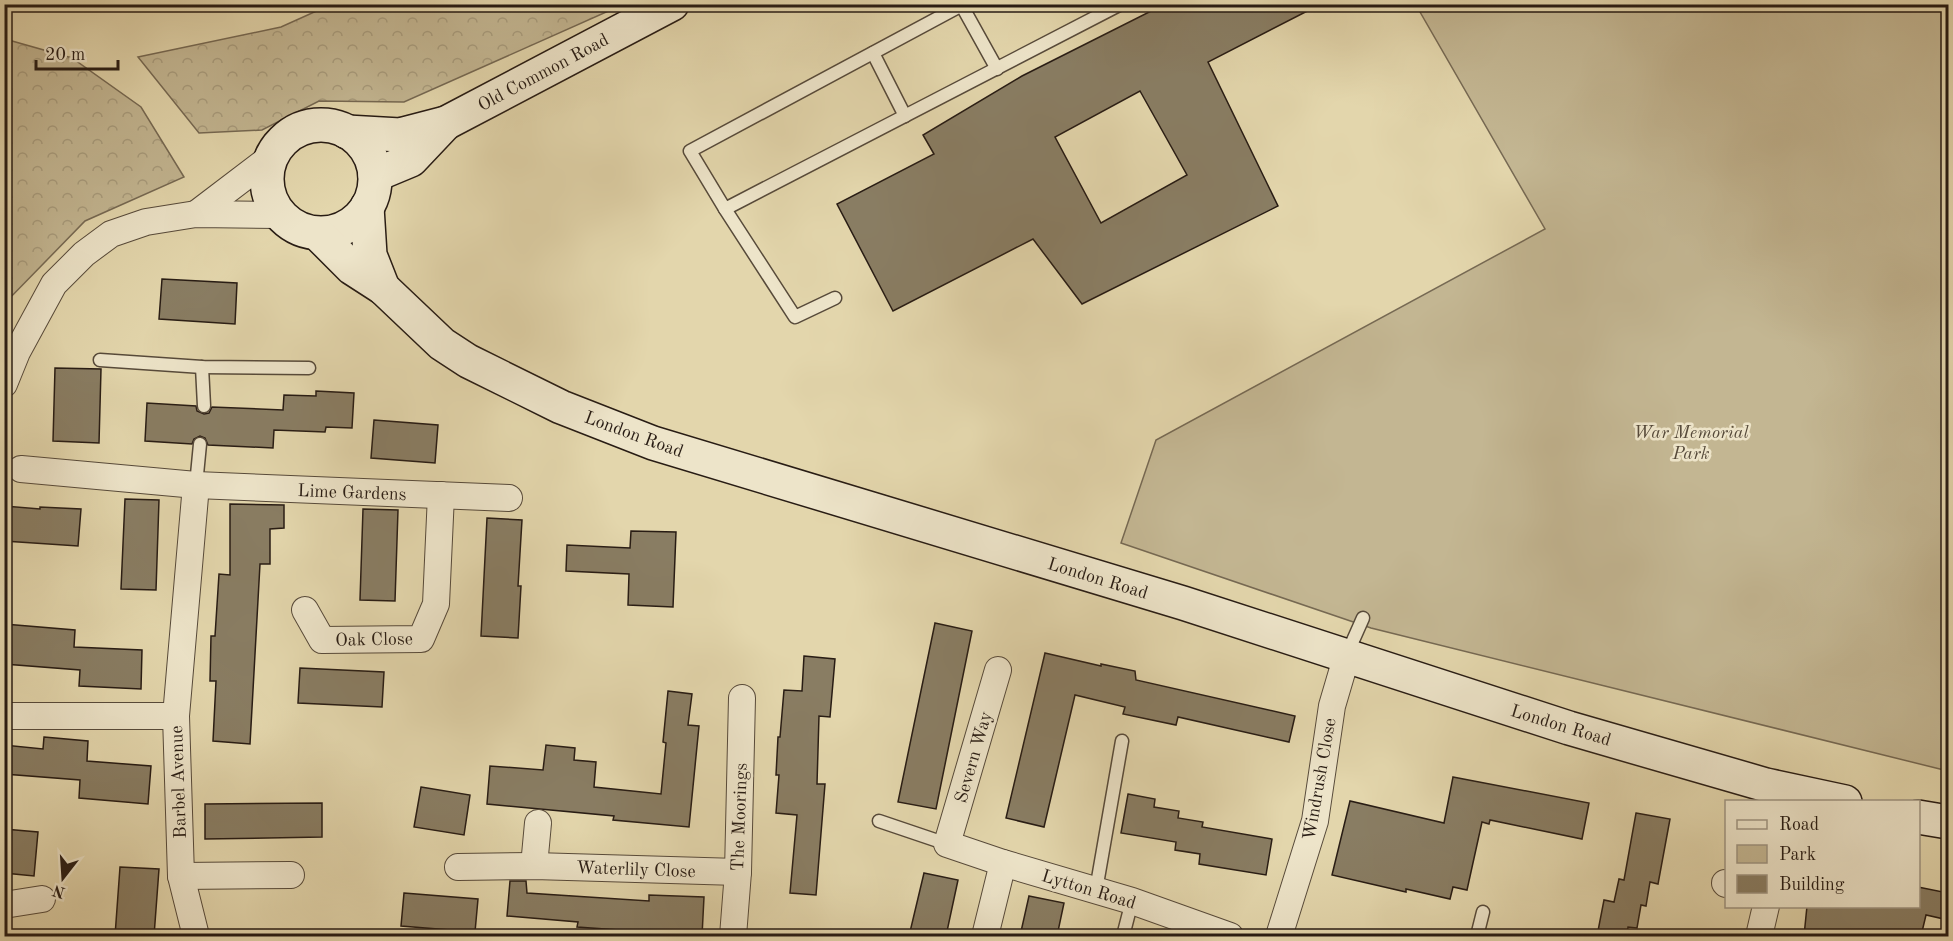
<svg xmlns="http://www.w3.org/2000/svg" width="1953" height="941" viewBox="0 0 1953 941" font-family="'Old Standard TT',serif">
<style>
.forest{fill:url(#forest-crowns);stroke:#766953;stroke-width:1.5}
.park{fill:#c3b692;stroke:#766953;stroke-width:1.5}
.building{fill:#897d63;stroke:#281c14;stroke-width:1.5;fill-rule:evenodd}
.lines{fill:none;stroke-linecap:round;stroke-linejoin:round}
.lane-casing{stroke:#574a3a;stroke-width:15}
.street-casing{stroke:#574a3a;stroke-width:28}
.secondary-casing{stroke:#281c14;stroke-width:36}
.lane{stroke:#ede4c9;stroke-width:12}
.street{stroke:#ede4c9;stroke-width:26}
.secondary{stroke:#ede4c9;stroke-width:33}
.labels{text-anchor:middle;stroke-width:5;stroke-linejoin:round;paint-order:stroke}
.street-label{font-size:18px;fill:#281c14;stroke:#ede4c9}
.park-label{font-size:18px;font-style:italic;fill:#564a3a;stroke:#ede4c9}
</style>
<defs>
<pattern id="forest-crowns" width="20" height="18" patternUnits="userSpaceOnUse" patternTransform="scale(1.5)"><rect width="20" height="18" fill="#c3b692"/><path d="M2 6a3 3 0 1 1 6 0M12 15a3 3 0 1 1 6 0" fill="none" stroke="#a89c7d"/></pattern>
</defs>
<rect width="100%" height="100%" fill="#e3d6ac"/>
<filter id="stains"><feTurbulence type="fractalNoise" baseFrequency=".00333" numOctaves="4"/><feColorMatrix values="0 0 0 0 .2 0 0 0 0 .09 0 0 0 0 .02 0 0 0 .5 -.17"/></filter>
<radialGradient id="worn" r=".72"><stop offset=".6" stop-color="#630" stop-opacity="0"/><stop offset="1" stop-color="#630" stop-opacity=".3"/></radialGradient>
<g class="forest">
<path d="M332,4h290v1l-218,97 -85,-1 -57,29 -63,3 -61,-76 143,-30z"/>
<path d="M5,39l67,19 69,49 43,70 -99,44 -80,82z"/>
</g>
<path class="park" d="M1416,5h532v766l-577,-143 -250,-85 35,-103 389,-211z"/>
<g class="building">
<path d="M1165,4h156l-113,58 70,144 -196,98 -49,-65 -140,72 -56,-107 97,-50 -11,-19 99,-59zM1140,91l47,84 -86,48 -46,-86z"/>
<path d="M162,279l75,4 -2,41 -76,-5z"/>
<path d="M55,368l46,1 -2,74 -46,-2z"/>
<path d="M316,391l38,2 -2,35 -26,-1 -1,5 -51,-2 -1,18 -65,-3 -3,-7 -5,-2 -6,3 -2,5 -47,-3 2,-38 49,3 1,5 7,3 5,-1 3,-6 71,3 1,-15 32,1z"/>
<path d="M374,420l64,5 -3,38 -64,-5z"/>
<path d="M125,499l34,1 -3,90 -35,-1z"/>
<path d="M230,504l54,1v23l-14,1v35h-10l-10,180 -37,-3 3,-60h-6l1,-45h4l4,-62 11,1z"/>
<path d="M4,506l36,3v-2l41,2 -3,37 -74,-5z"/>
<path d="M363,509l35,1 -3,91 -35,-1z"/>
<path d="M487,518l35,2 -4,66h3l-3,52 -37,-2z"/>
<path d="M631,531l45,1 -3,75 -45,-2 1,-31 -63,-3 1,-26 63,3z"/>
<path d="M935,623l37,8 -36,178 -38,-7z"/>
<path d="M4,624l71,6 -1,17 68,3 -1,39 -62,-3 1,-16 -76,-6z"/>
<path d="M1045,653l56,13v-2l34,7 1,9 159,36 -6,26 -111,-25 -2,8 -53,-11 2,-7 -50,-12 -31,132 -38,-9z"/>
<path d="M804,656l31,3 -5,58 -11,-1 -2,68h8l-9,111 -26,-2 7,-78 -21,-2 3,-38h-3l2,-38h2l4,-47 18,1z"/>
<path d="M300,668l84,4 -2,35 -84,-4z"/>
<path d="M668,691l24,3 -4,31 11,1 -10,101 -76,-7 1,-4 -127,-12 3,-38 53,4 3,-25 29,3 -1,12 22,2 -2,25 67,7 5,-51 -3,-1z"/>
<path d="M44,737l44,4 -1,20 64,5 -3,38 -69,-6 1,-18 -76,-6v-29l39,4z"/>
<path d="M1453,777l136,26 -7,36 -92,-19 -1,4 -7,-2 -15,68 -14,-3 -3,12 -44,-10v3l-74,-17 18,-74 94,22z"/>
<path d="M421,787l49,8 -6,40 -50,-8z"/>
<path d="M1128,794l27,5 -1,8 25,4 -1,7 25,4 -1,5 70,12 -6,36 -67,-11 1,-10 -25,-4 1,-8 -55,-9z"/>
<path d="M322,803v34l-117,2v-35z"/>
<path d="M1636,813l34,6 -12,65 -8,-2 -4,24 -5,-1 -4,23 -9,-1 -1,9h-30l7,-36 10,2 5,-23 5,1z"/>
<path d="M4,829l34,3 -4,44 -30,-3z"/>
<path d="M120,867l39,2 -5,67h-39z"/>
<path d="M924,873l34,7 -12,56h-37z"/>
<path d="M510,881h16l1,12 122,8v-6l55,2 -2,39h-55v-4l-70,-5 1,-5 -71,-6z"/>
<path d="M1918,887l30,6 -4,26 -18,-4 -5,21h-117l3,-30h111z"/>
<path d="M404,893l74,6 -3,33 -74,-6z"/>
<path d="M1029,896l35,7 -7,33h-37z"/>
</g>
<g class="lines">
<defs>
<g id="lane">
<path d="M964,4l-274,147 35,58 396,-205"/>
<path d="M962,6l35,63"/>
<path d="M873,53l32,63"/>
<path d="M725,209l70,108 40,-19"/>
<path d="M100,360l102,7 107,1"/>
<path d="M202,367l2,39"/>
<path d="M196,485l4,-41"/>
<path d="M1347,654l16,-36"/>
<path d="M879,821l68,23"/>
<path d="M1096,890l26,-149"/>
<path d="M1123,936l9,-35"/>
<path d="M1477,936l6,-24"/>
</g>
<g id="street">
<path d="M196,214l75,-57"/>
<path d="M4,384l13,-32 37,-68 30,-30 27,-20 35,-12 50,-8 83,1"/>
<path d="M21,469l175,16 313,13"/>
<path d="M196,485l-20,231 5,160 15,60"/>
<path d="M305,610l17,30 99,-1 15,-35 5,-109"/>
<path d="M998,670l-51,174 56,19 129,38 98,35"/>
<path d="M4,716h172"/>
<path d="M534,866l4,-43"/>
<path d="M458,867l76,-1 204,6"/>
<path d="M181,876l110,-1"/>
<path d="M1725,883l1,1"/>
<path d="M4,905l38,-6"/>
<path d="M733,936l5,-64 4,-174"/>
<path d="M985,936l18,-73"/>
<path d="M1279,936l36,-115 17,-115 15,-51"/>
<path d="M1759,936l7,-30"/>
</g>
<g id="secondary">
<circle cx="321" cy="179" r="54"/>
<path d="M347,132l53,3 46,-12 226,-119"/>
<path d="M375,175l36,-15 35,-37"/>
<path d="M367,207l3,48 13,33"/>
<path d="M318,234l34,34 31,20 59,56 26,17 93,46 92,36 530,160 386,125 197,57 79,17"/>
<path d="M1918,817l30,5"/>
</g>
</defs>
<use href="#lane" class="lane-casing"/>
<use href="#street" class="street-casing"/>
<use href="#secondary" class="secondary-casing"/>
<use href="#lane" class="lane"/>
<use href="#street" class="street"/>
<use href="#secondary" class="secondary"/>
</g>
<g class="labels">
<g class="street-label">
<text transform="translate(543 72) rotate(-28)" y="6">Old Common Road</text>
<text transform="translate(634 434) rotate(20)" y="6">London Road</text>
<text transform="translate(352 492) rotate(2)" y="6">Lime Gardens</text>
<text transform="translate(1098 578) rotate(17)" y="6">London Road</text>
<text transform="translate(374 639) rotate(-1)" y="6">Oak Close</text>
<text transform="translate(1561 725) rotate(17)" y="6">London Road</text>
<text transform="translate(973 757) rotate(-74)" y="6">Severn Way</text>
<text transform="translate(1319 779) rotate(-80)" y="6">Windrush Close</text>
<text transform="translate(178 782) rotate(-92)" y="6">Barbel Avenue</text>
<text transform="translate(739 817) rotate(-88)" y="6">The Moorings</text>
<text transform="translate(636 869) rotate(2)" y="6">Waterlily Close</text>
<text transform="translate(1089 889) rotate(17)" y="6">Lytton Road</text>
</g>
<g class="park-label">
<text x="1691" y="438">War Memorial<tspan x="1691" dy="21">Park</tspan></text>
</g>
</g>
<rect width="1953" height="941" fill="none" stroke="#e3d6ac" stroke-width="24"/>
<rect x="6" y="6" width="1941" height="929" fill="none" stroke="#281c14" stroke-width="3"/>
<rect x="12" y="12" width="1929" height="917" fill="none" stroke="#281c14" stroke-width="1.5"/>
<rect x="1725" y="800" width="195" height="108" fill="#ede4c9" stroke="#9e9481" stroke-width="1.5"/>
<rect x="1737" y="820" width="30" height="9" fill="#ede4c9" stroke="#9e9481" stroke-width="1.5"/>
<text x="1779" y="830" font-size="18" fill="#281c14">Road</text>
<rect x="1737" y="845" width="30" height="18" fill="#c3b692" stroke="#9e9481" stroke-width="1.5"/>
<text x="1779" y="860" font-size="18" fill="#281c14">Park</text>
<rect x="1737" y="875" width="30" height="18" fill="#897d63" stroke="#9e9481" stroke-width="1.5"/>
<text x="1779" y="890" font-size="18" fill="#281c14">Building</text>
<g transform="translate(63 878) rotate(197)" stroke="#ede4c9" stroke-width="4.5" paint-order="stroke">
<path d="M0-4.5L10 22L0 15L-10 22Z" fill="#281c14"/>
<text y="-9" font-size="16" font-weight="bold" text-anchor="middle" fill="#281c14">N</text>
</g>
<path d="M36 60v9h82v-9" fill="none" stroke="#281c14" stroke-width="3"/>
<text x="45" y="60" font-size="18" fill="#281c14" stroke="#ede4c9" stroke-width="4.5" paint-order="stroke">20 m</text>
<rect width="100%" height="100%" filter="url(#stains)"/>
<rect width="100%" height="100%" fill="url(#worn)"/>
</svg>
